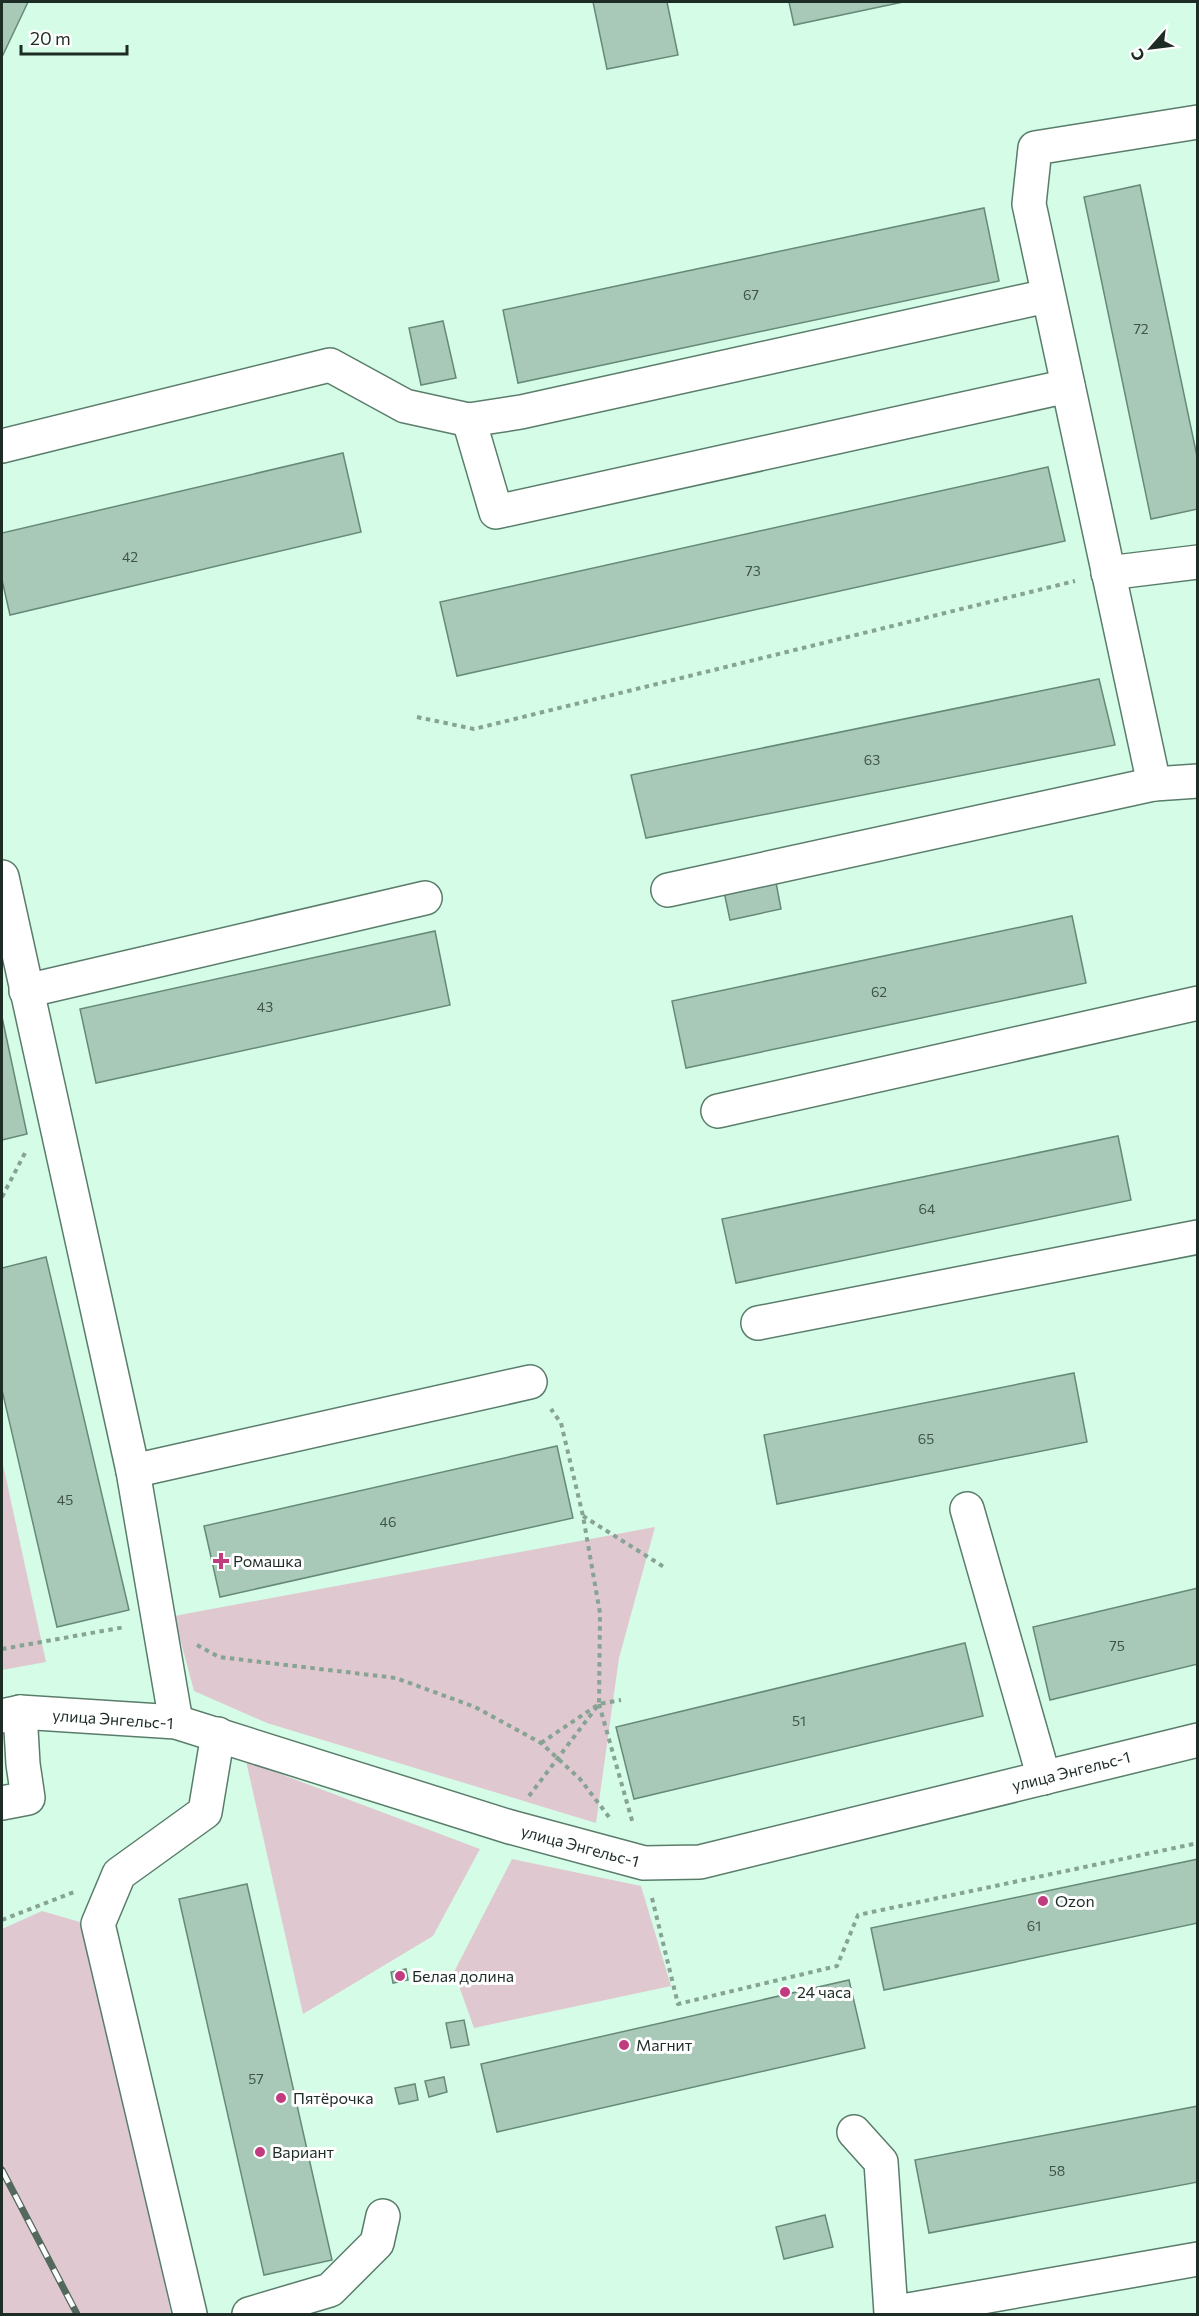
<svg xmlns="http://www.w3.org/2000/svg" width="1199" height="2316" viewBox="0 0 1199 2316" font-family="Commissioner,sans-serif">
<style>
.green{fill:#e0c8d1}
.building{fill:#a9c9b8;stroke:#668a78;stroke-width:1.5}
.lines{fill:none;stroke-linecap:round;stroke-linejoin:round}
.minor-casing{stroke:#5a7d6b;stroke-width:36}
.path{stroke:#86a393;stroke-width:4;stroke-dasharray:4.5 4.5;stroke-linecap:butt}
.minor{stroke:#fff;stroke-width:33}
.rail-casing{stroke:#53695d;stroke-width:7}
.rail{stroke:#fff;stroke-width:4.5;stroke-dasharray:14;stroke-linecap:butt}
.poi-dot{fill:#c13c7f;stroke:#fff;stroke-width:2}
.labels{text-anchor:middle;stroke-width:6;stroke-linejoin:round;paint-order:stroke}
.number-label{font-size:14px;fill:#405349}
.poi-label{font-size:16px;fill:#1d2c24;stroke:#fff;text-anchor:start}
.street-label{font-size:16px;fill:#1d2c24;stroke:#fff}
</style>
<rect width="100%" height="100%" fill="#d5fce7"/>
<g class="green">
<path d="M2,1460l44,202 -44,8z"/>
<path d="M655,1527l-36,131 -23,165 -329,-100 -73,-32 -20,-75z"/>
<path d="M246,1761l234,88 -47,87 -130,78z"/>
<path d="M512,1859l129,27 30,100 -197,42 -20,-56z"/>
<path d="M42,1911l38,11 66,275 25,117h-169v-385z"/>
</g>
<g class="building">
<path d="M2,2h26l-26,55z"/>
<path d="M593,2h74l11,53 -71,14z"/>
<path d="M789,2h114l-109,23z"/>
<path d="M1140,185l58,276v48l-47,10 -67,-322z"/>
<path d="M984,208l15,73 -481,102 -15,-73z"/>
<path d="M443,321l13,57 -35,7 -12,-57z"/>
<path d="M343,453l18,79 -351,83 -8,-35v-47z"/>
<path d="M1048,467l17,74 -608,135 -17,-74z"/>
<path d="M1099,679l16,66 -469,93 -15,-63z"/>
<path d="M775,877l6,32 -51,11 -7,-33z"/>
<path d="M1072,916l14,67 -400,85 -14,-67z"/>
<path d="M435,931l15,74 -354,78 -16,-74z"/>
<path d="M2,1017l25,117 -25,6z"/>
<path d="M1118,1136l13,64 -395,83 -14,-64z"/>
<path d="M46,1257l83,353 -72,17 -55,-237v-122z"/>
<path d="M1074,1373l13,69 -310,62 -13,-69z"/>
<path d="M557,1446l16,72 -353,79 -16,-71z"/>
<path d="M1198,1588v76l-148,36 -17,-73z"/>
<path d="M965,1643l18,73 -349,83 -18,-72z"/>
<path d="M1198,1859v64l-314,67 -13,-62z"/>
<path d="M247,1884l85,376 -68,15 -85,-376z"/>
<path d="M406,1969l2,11 -15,3 -2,-11z"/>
<path d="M849,1980l16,68 -368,84 -16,-68z"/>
<path d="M464,2020l5,25 -18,3 -5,-25z"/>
<path d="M444,2077l3,15 -18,5 -4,-16z"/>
<path d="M415,2084l3,16 -19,4 -4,-16z"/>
<path d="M1198,2106v76l-269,51 -14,-73z"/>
<path d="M825,2215l8,32 -49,12 -8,-32z"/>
</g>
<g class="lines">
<defs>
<g id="minor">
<path d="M469,420l27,92 572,-126"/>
<path d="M2,446l328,-81 75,41 64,14 52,-8 526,-116"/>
<path d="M1108,573l90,-11"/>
<path d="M1154,784l-125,-580 6,-56 163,-26"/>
<path d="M2,877l131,594 43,251"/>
<path d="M668,890l486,-106 44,-3"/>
<path d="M26,991l399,-93"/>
<path d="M718,1111l480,-108"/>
<path d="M758,1323l440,-86"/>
<path d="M133,1471l397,-89"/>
<path d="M967,1509l77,269"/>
<path d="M2,1716l18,-4 156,10 334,105 134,36 56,-1 498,-122"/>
<path d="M2,1803l26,-5 -5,-34 -3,-52"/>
<path d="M854,2132l27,30 10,151 307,-54"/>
<path d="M190,2314l-92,-390 21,-50 86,-62 13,-78"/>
<path d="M249,2314l81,-24 47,-47 6,-27"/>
</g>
</defs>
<use href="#minor" class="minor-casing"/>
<g class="path">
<path d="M417,717l57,12 601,-148"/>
<path d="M2,1197l24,-46"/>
<path d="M583,1516l81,51"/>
<path d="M197,1645l22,12 177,21 79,29 66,36 39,36 29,38"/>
<path d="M2,1649l123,-22"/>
<path d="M599,1704l34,120"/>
<path d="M541,1743l58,-39 22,-4"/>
<path d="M529,1796l70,-92 1,-91 -17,-97 -22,-93 -10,-14"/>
<path d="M652,1898l26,106 159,-38 21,-51 340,-72"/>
<path d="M2,1920l72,-28"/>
</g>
<use href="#minor" class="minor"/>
<defs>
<path id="rail" d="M2,2170l75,144"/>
</defs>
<use href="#rail" class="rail-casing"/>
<use href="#rail" class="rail"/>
</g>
<g class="poi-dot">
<path d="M218 1552h6v6h6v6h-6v6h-6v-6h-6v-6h6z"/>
<circle cx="1043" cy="1901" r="6"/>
<circle cx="400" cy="1976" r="6"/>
<circle cx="785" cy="1992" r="6"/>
<circle cx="624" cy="2045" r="6"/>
<circle cx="281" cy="2098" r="6"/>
<circle cx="260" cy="2152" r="6"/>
</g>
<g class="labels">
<g class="number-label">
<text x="751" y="300">67</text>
<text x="1141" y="334">72</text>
<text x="130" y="562">42</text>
<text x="753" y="576">73</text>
<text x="872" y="765">63</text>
<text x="879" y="997">62</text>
<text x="265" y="1012">43</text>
<text x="927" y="1214">64</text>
<text x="926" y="1444">65</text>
<text x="65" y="1505">45</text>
<text x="388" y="1527">46</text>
<text x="1117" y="1651">75</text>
<text x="799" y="1726">51</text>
<text x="1034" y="1931">61</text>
<text x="256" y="2084">57</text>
<text x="1057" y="2176">58</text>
</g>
<g class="poi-label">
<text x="233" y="1567">Ромашка</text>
<text x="1055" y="1907">Ozon</text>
<text x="412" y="1982">Белая долина</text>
<text x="797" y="1998">24 часа</text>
<text x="636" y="2051">Магнит</text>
<text x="293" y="2104">Пятёрочка</text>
<text x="272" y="2158">Вариант</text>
</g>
<g class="street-label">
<text transform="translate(113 1719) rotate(4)" y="6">улица Энгельс-1</text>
<text transform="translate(1071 1771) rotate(-14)" y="6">улица Энгельс-1</text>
<text transform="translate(580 1846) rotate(15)" y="6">улица Энгельс-1</text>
</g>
</g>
<rect width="1199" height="2316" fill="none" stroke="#1d2c24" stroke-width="6"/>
<g transform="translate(1151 48) rotate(242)" stroke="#ffffff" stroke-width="4.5" paint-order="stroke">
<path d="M0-4.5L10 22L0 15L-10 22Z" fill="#1d2c24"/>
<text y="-9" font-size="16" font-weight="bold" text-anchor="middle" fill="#1d2c24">С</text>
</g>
<path d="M21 45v9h106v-9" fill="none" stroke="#1d2c24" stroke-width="3"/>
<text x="30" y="45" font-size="18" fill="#1d2c24" stroke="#ffffff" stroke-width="4.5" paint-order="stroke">20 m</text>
</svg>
